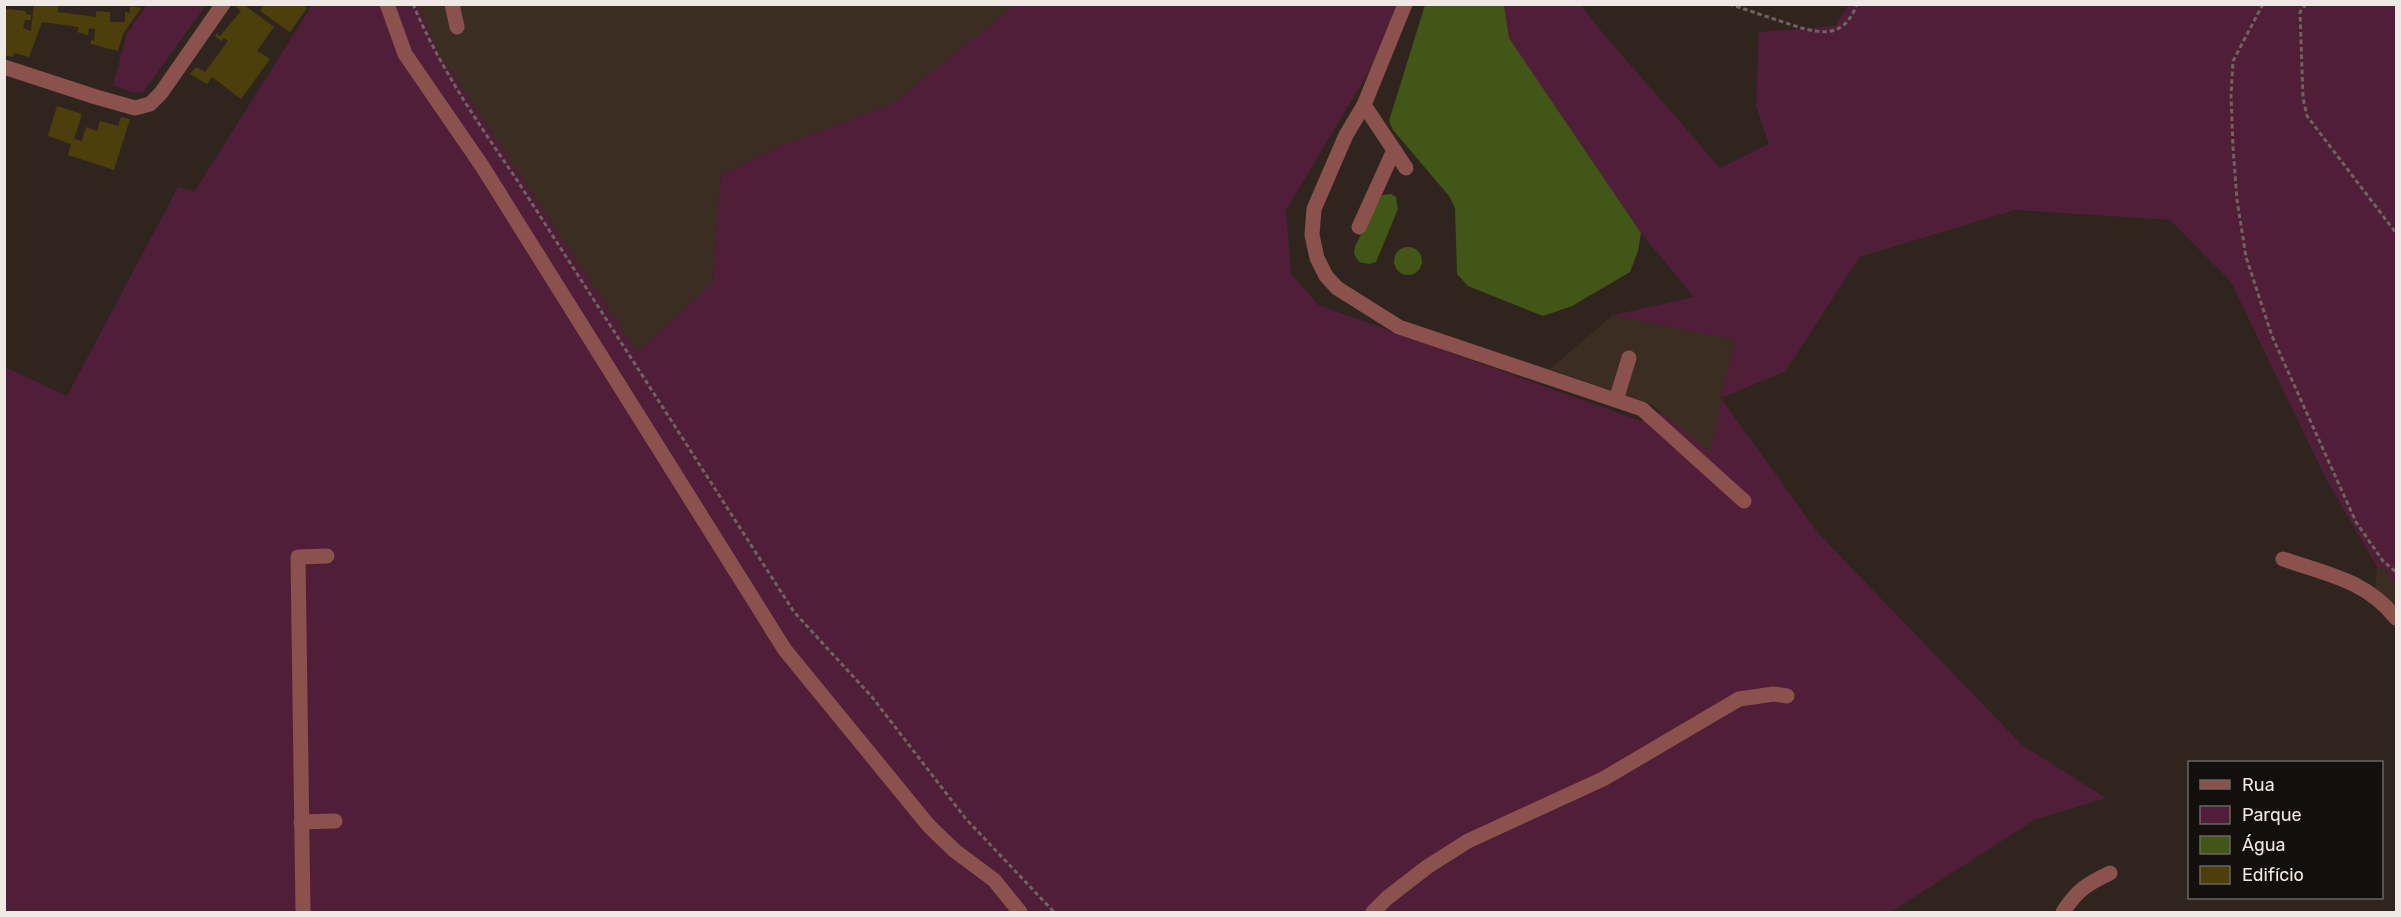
<svg xmlns="http://www.w3.org/2000/svg" width="2401" height="917" viewBox="0 0 2401 917" font-family="Rubik,sans-serif">
<style>
.built{fill:#3c2d22}
.green{fill:#501e39}
.water{fill:#415617}
.building{fill:#4d3f0c}
.lines{fill:none;stroke-linecap:round;stroke-linejoin:round}
.path{stroke:#6d645e;stroke-width:3;stroke-dasharray:4.5 3;stroke-linecap:butt}
.minor{stroke:#8a514d;stroke-width:15}
</style>
<rect width="100%" height="100%" fill="#2f251e"/>
<g class="built">
<path d="M418,5h597l-123,99 -119,45 -52,26 -9,109 -75,68 -197,-297z"/>
<path d="M1613,315l122,25 -14,58 -10,55 -60,-49 -101,-35z"/>
<path d="M2377,567l7,1 12,18v37l-21,-30z"/>
</g>
<g class="green">
<path d="M147,5h59l-63,87h-11l-19,-7 14,-52z"/>
<path d="M312,5h106l22,50 197,297 75,-68 9,-109 52,-26 119,-45 123,-99h381l-25,63 -85,142 5,64 27,31 323,116 19,-9 51,40 10,-54 14,-58 -122,-25 81,-18 -53,-64 -132,-195 -5,-33h77l25,32 114,131 49,-24 -13,-39 3,-73 76,-6 14,-21h547v581l-12,-18 -7,-1 -51,-88 -95,-197 -61,-62 -155,-10 -156,47 -73,114 -65,27 96,134 205,213 84,53 -70,21 -145,93h-1886v-545l62,29 111,-209 17,4z"/>
</g>
<g class="water">
<path d="M1425,5h79l5,33 132,195 -3,18 -8,21 -58,34 -29,10 -75,-30 -11,-12 -2,-66 -6,-12 -56,-66 -4,-9z"/>
<path d="M1391,194l5,3 2,12 -22,53 -7,2 -10,-2 -5,-8 1,-8 27,-51z"/>
<circle cx="1408" cy="261" r="14"/>
</g>
<g class="building">
<path d="M34,4h24v8l38,5v-6l14,1v10h15v-10l5,1v-7l11,2 -18,26 -5,17 -27,-7v-4l3,1 1,-12 -6,-1 -1,7 -11,-3 2,-5 -37,-5 -13,35 -15,-4 -1,4 -9,-2 2,-46 20,2v3l5,1v5h-6l-2,8 8,3z"/>
<path d="M238,4h5l31,23 -17,24 13,8 -29,40 -29,-22 -5,7 -17,-10 6,-7 9,5 23,-31 -4,-3 -3,3 -6,-5 2,-3 3,3 21,-25 -5,-4z"/>
<path d="M264,4h39l4,4 -17,24 -30,-21z"/>
<path d="M57,106l25,8 -8,25 8,2 4,-14 11,4 3,-10 18,5 3,-9 9,2 -16,51 -46,-15 3,-11 -23,-8z"/>
</g>
<g class="lines">
<g class="path">
<path d="M413,4c26,62 64,118 102,173l279,435 78,85 94,122 88,93"/>
<path d="M1729,4c18,6 36,12 54,18 31,10 59,22 74,-18"/>
<path d="M2263,4l-30,57 -2,35 2,51 4,53 9,57 26,79 84,186 27,39 13,11"/>
<path d="M2306,4l-6,8 3,86 4,18 89,117"/>
</g>
<g class="minor">
<path d="M387,4l18,50 77,112 303,484 144,176 26,25 39,29 26,32"/>
<path d="M452,4l5,23"/>
<path d="M1405,4l-41,101 -18,30 -32,74 -2,26 5,23 9,18 11,12 62,39 243,82 102,92"/>
<path d="M4,67l92,30 39,11 15,-4 11,-11 62,-89"/>
<path d="M1364,105l42,63"/>
<path d="M1359,227l35,-77"/>
<path d="M1616,400l13,-42"/>
<path d="M2283,559c43,15 83,21 113,59"/>
<path d="M301,822l34,-1"/>
<path d="M303,912l-5,-355 29,-1"/>
<path d="M1373,912l14,-14 40,-31 41,-26 135,-62 136,-80 35,-5 13,2"/>
<path d="M2063,912c14,-22 24,-28 47,-39"/>
</g>
</g>
<rect width="2401" height="917" fill="none" stroke="#efe8e4" stroke-width="12"/>
<rect x="2188" y="761" width="195" height="138" fill="#130f0c" stroke="#6b6662" stroke-width="1.5"/>
<rect x="2200" y="780" width="30" height="9" fill="#8a514d" stroke="#6b6662" stroke-width="1.5"/>
<text x="2242" y="791" font-size="18" fill="#efe8e4">Rua</text>
<rect x="2200" y="806" width="30" height="18" fill="#501e39" stroke="#6b6662" stroke-width="1.5"/>
<text x="2242" y="821" font-size="18" fill="#efe8e4">Parque</text>
<rect x="2200" y="836" width="30" height="18" fill="#415617" stroke="#6b6662" stroke-width="1.5"/>
<text x="2242" y="851" font-size="18" fill="#efe8e4">Água</text>
<rect x="2200" y="866" width="30" height="18" fill="#4d3f0c" stroke="#6b6662" stroke-width="1.5"/>
<text x="2242" y="881" font-size="18" fill="#efe8e4">Edifício</text>
</svg>
